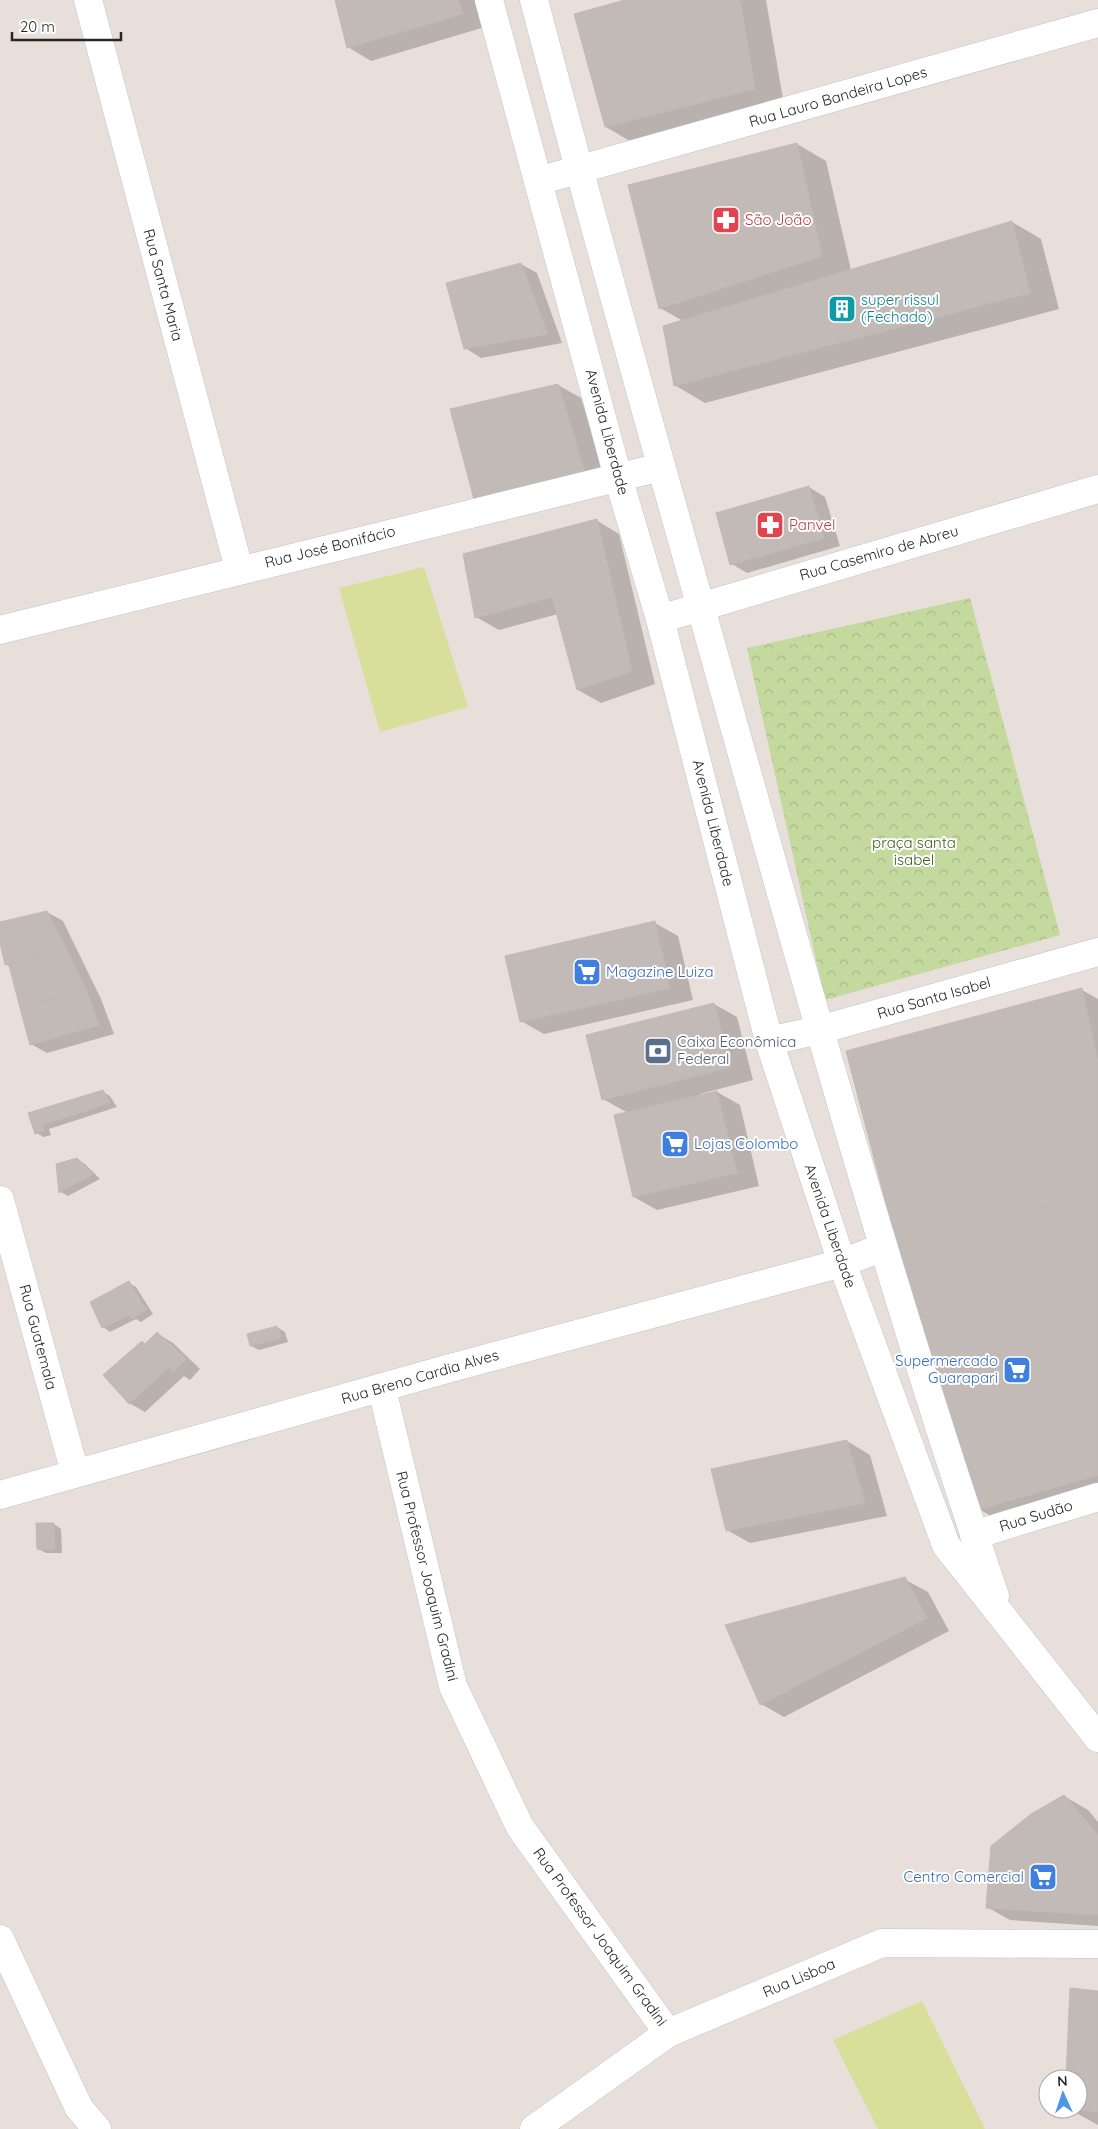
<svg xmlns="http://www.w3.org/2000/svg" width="1098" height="2129" viewBox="0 0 1098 2129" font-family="Quicksand,sans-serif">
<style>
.park{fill:url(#park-crowns)}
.pitch{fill:#d7df9a}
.shadow{fill:#0003}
.building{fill:#c1bab6;stroke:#c3b9b5}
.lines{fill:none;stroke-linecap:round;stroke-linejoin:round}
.minor-casing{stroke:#bfc5cd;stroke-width:29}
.tertiary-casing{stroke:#bfc5cd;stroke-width:29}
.secondary-casing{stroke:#bfc5cd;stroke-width:29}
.minor{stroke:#fff;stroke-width:28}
.tertiary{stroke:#fff;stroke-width:28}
.secondary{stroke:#fff;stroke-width:28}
.labels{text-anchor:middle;stroke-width:4;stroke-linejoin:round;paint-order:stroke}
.street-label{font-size:15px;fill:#272727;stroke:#fff}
.health-label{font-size:15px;fill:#be3a42;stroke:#fff;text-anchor:start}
.culture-label{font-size:15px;fill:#0d838f;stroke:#fff;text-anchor:start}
.park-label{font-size:15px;fill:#3f5a21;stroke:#fff}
.shop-label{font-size:15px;fill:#366cbe;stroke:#fff;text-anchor:start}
.service-label{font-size:15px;fill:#4e5e75;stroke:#fff;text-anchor:start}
</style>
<defs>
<pattern id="park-crowns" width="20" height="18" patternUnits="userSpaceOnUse" patternTransform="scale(1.25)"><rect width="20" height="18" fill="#c4d99d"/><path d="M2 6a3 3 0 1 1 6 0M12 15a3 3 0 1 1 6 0" fill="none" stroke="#a8ba87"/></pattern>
</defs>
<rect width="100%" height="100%" fill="#e8deda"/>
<path class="park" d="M970,598l90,337 -235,65 -78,-352z"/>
<g class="pitch">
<path d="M424,567l44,140 -88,25 -41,-144z"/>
<path d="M922,2001l63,128h-107l-45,-89z"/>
</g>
<g class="shadow">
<path d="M337,0h139l9,27 -114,34 -23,-14z"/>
<path d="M630,0h136l18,105 -149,39 -29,-17z"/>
<path d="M797,144l29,17 25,109 161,-48 29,17 18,70 -354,94 -29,-17 -12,-60 19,-5 -23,-13z"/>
<path d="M521,264l16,9 25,70 -81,15 -16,-10z"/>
<path d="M558,385l23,13 27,87 -157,-75z"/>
<path d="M809,487l16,10 15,49 -93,27 -15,-9z"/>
<path d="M596,520l23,14 36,150 -54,19 -23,-13 -20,-76 -59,16 -23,-13z"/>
<path d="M47,912l16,9 38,78 13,35 -67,19 -16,-9 -21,-77 -4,-3 -6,-26v-14z"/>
<path d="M655,923l23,13 15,64 -149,34 -23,-13z"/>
<path d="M1082,990l16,9v501l-90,26 -29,-17z"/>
<path d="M714,1004l23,13 16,63 -53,14v2l17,-4 23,13 19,81 -102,24 -23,-13 -6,-84 -25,-14z"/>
<path d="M103,1092l7,4 7,11 -68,22 2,6 -7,2 -8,-4 -6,-19z"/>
<path d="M77,1159l8,5 15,15 -32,17 -7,-4z"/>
<path d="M128,1283l8,4 17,27 -12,8 -5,-3 -26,13 -7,-5z"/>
<path d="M277,1327l8,5 3,10 -29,8 -8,-4z"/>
<path d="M158,1334l15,9 27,26 -10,11 -6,-4 -39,36 -16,-9 17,-58z"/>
<path d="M847,1441l23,14 17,61 -137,27 -23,-13z"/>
<path d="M54,1524l7,5 1,24h-16l-8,-4z"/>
<path d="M904,1579l24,13 21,39 -165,86 -23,-13z"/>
<path d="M1064,1796l24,14 10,12v104l-88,-6 -23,-13z"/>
<path d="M1098,1992v133l-29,-16h9v-30h-11z"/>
</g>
<g class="building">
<path d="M335,0h123l5,14 -116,34z"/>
<path d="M625,0h115l15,89 -150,38 -31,-113z"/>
<path d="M797,143l25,113 -163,53 -31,-124z"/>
<path d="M1012,221l18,72 -356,93 -11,-60z"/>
<path d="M521,263l27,71 -84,15 -18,-66z"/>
<path d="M558,384l27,88 -110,31 -25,-94z"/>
<path d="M809,486l15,52 -94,27 -14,-52z"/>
<path d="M597,519l35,152 -55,19 -25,-93 -77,21 -12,-64z"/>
<path d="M47,911l19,37 -61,17 -5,-22v-21z"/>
<path d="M655,921l15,67 -150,34 -15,-66z"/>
<path d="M66,948l20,41 -66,19 -11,-43z"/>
<path d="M1082,988l16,74v131l-201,53 -51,-195z"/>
<path d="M86,989l13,36 -69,20 -10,-37z"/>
<path d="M714,1003l17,64 -129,33 -16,-65z"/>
<path d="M103,1090l7,13 -68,22 2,6 -9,3 -7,-21z"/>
<path d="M717,1091l20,82 -104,24 -19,-82z"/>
<path d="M77,1158l16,16 -34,19 -3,-29z"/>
<path d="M1098,1193v282l-120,35 -81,-264z"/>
<path d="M129,1281l17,29 -14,9 -3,-4 -27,13 -12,-26z"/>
<path d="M277,1326l4,12 -31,8 -3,-12z"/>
<path d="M157,1332l29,27 -13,13 -4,-5 -40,37 -26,-29 39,-34 3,3z"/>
<path d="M847,1440l18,63 -139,28 -15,-62z"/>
<path d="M36,1523h18l1,27 -18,-1z"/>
<path d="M905,1577l22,41 -167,87 -35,-80z"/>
<path d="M1064,1795l34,40v80l-112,-7 5,-62 40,-32z"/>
<path d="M1070,1988l28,3v121l-27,-3h7v-30h-12z"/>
</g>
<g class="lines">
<defs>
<g id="minor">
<path d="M88,0l151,569"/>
<path d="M538,181l560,-158"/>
<path d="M0,1200l75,273"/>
<path d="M382,1389l71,297 67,141 148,206"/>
<path d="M0,1495l454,-128"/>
<path d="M974,1535l124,-38"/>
<path d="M0,1939l79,169 18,21"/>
<path d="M534,2129l134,-96 214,-90 216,1"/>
</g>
<g id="tertiary">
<path d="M660,619l438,-130"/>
<path d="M0,630l661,-163"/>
<path d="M769,1041l50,-11 279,-78"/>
<path d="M454,1367l388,-104 41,-16"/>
</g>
<g id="secondary">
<path d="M489,0l129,477 42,142 109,422 73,222 104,282 152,193"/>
<path d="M534,0c64,245 134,489 202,733 81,289 162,579 259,863"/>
</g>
</defs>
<use href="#minor" class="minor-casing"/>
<use href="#tertiary" class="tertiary-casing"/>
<use href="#secondary" class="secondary-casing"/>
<use href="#minor" class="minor"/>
<use href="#tertiary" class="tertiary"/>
<use href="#secondary" class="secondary"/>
</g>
<defs>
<symbol id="pharmacy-square" viewBox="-11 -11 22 22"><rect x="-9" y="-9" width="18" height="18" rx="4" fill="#e0444e" stroke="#fff"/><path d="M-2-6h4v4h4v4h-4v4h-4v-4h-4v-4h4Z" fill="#fff"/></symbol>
<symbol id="building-square" viewBox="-11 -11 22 22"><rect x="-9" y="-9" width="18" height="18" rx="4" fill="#0f9aa8" stroke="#fff"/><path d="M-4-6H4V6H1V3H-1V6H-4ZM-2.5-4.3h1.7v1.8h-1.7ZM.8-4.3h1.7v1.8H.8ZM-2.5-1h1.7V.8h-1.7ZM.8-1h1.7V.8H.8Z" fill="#fff"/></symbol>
<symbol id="supermarket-square" viewBox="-11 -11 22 22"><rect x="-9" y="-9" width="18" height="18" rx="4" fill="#3f7fe0" stroke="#fff"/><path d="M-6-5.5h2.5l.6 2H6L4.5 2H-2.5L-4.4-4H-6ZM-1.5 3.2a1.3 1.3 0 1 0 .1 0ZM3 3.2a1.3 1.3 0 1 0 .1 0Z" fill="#fff"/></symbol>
<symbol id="bank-square" viewBox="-11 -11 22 22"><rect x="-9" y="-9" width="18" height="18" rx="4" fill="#5c6f8a" stroke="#fff"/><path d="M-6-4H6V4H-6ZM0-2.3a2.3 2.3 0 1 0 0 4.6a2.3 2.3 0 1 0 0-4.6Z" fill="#fff"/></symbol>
</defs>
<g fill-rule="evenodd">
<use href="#pharmacy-square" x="710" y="204" width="32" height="32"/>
<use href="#building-square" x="826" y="293" width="32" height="32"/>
<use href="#pharmacy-square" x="754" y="509" width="32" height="32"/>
<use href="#supermarket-square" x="571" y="956" width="32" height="32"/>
<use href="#bank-square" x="642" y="1035" width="32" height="32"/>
<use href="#supermarket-square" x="659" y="1128" width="32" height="32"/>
<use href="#supermarket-square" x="1001" y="1354" width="32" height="32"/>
<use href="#supermarket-square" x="1027" y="1861" width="32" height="32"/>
</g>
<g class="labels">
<g class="street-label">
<text transform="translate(838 97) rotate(-16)" y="5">Rua Lauro Bandeira Lopes</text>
<text transform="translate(163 285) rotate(75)" y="5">Rua Santa Maria</text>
<text transform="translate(607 432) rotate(75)" y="5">Avenida Liberdade</text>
<text transform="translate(330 547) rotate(-14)" y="5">Rua José Bonifácio</text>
<text transform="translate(879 553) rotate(-16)" y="5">Rua Casemiro de Abreu</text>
<text transform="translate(713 823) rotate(76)" y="5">Avenida Liberdade</text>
<text transform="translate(934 998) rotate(-16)" y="5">Rua Santa Isabel</text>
<text transform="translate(830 1226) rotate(71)" y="5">Avenida Liberdade</text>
<text transform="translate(38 1337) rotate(75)" y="5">Rua Guatemala</text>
<text transform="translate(420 1377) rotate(-16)" y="5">Rua Breno Cardia Alves</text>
<text transform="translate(1036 1516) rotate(-17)" y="5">Rua Sudão</text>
<text transform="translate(427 1576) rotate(76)" y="5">Rua Professor Joaquim Gradini</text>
<text transform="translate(600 1937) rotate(54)" y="5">Rua Professor Joaquim Gradini</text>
<text transform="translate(799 1978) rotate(-23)" y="5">Rua Lisboa</text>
</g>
<g class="health-label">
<text x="745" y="225">São João</text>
<text x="789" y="530">Panvel</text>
</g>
<g class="culture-label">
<text x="861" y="305">super rissul<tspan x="861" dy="17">(Fechado)</tspan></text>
</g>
<g class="park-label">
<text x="914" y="848">praça santa<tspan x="914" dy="17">isabel</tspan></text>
</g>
<g class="shop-label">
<text x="606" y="977">Magazine Luiza</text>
<text x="694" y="1149">Lojas Colombo</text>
<text x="998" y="1366" text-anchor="end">Supermercado<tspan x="998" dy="17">Guarapari</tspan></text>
<text x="1024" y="1882" text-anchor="end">Centro Comercial</text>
</g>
<g class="service-label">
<text x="677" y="1047">Caixa Econômica<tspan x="677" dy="17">Federal</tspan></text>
</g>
</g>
<g transform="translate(1063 2094) rotate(357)"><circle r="24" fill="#ffffff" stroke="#a9a9a9"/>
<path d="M0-4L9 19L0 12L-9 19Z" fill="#4d97e3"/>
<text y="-8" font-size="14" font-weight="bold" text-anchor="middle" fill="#272727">N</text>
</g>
<path d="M12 32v8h109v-8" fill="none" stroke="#272727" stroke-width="2.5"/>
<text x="20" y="32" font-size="15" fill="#272727" stroke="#ffffff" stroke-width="4" paint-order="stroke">20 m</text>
</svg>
